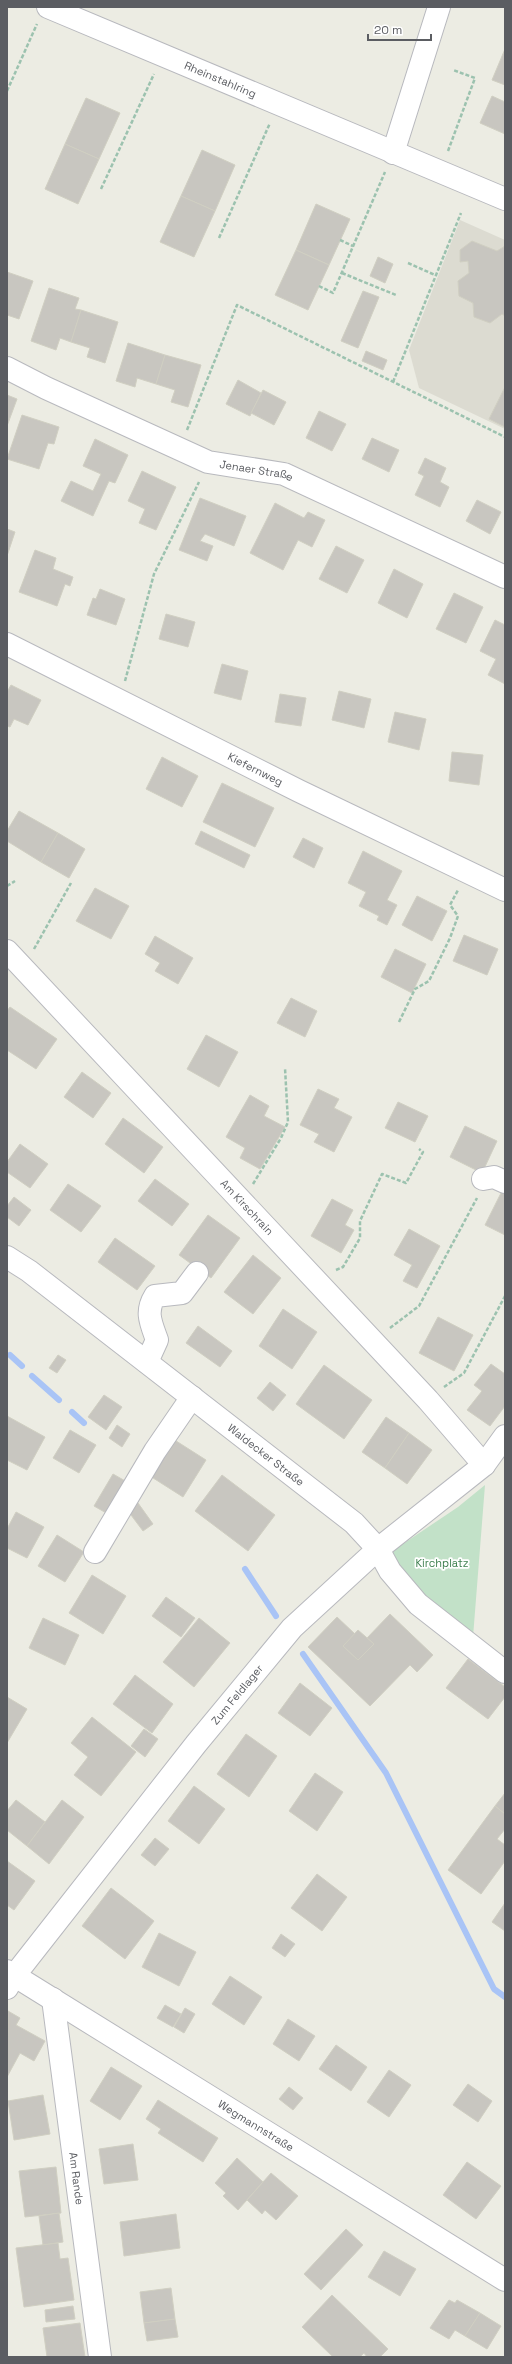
<svg xmlns="http://www.w3.org/2000/svg" width="512" height="2364" viewBox="0 0 512 2364" font-family="'Space Grotesk',sans-serif">
<style>
.education{fill:#dcdbd1}
.green{fill:#c2e1c8}
.lines{fill:none;stroke-linecap:round;stroke-linejoin:round}
.stream{stroke:#a9c4f6;stroke-width:6}
.building{fill:#c8c6c0;stroke:#d0cfc2}
.minor-casing{stroke:#b8b9be;stroke-width:24}
.path{stroke:#9cc2af;stroke-width:2.5;stroke-dasharray:4 2;stroke-linecap:butt}
.minor{stroke:#fff;stroke-width:22}
.labels{text-anchor:middle;stroke-width:3.5;stroke-linejoin:round;paint-order:stroke}
.street-label{font-size:11px;fill:#5b5d62;stroke:#fff}
.park-label{font-size:11px;fill:#3d7f4e;stroke:#fff}
</style>
<rect width="100%" height="100%" fill="#ecece3"/>
<path class="education" d="M460,220l45,20v189l-86,-41 -10,-38z"/>
<path class="green" d="M485,1485l-12,152 -60,-51 -22,-34 67,-45z"/>
<g class="lines">
<g class="stream">
<path d="M10,1355l12,11"/>
<path d="M32,1376l27,24"/>
<path d="M72,1412l12,11"/>
<path d="M245,1569l31,47"/>
<path d="M303,1654l83,119 108,216 11,8"/>
</g>
</g>
<g class="building">
<path d="M505,49v36l-13,-5z"/>
<path d="M492,96l13,6v32l-25,-11z"/>
<path d="M86,98l34,15 -21,46 -34,-15z"/>
<path d="M65,144l34,15 -21,45 -33,-15z"/>
<path d="M202,150l33,15 -20,46 -34,-15z"/>
<path d="M181,196l34,15 -21,46 -34,-15z"/>
<path d="M316,204l34,15 -21,46 -33,-15z"/>
<path d="M472,241l25,10 8,-5v70l-3,-2 -12,9 -16,-6 -1,-14 -14,-7 -1,-15 11,-8 -1,-12 -8,1v-12z"/>
<path d="M296,250l33,15 -21,45 -33,-15z"/>
<path d="M378,257l15,7 -8,19 -15,-7z"/>
<path d="M7,272l26,9 -14,38 -12,-4z"/>
<path d="M49,288l30,10 -4,11 6,1 -10,32 -11,-4 -4,12 -25,-9z"/>
<path d="M363,291l16,6 -21,51 -17,-7z"/>
<path d="M81,310l37,12 -13,41 -18,-6 3,-9 -19,-6z"/>
<path d="M128,343l37,12 -9,29 -19,-6 -2,9 -19,-6z"/>
<path d="M366,351l21,9 -4,10 -21,-9z"/>
<path d="M165,355l36,10 -13,42 -17,-5 4,-12 -19,-6z"/>
<path d="M238,380l23,13 -11,23 -24,-12z"/>
<path d="M505,387v40l-16,-8z"/>
<path d="M263,390l23,12 -12,23 -23,-12z"/>
<path d="M7,395l10,4 -10,27z"/>
<path d="M319,411l27,13 -14,27 -26,-13z"/>
<path d="M22,415l37,12 -5,17 -6,-1 -9,26 -32,-10z"/>
<path d="M372,438l27,12 -10,22 -27,-13z"/>
<path d="M95,439l33,16 -13,28 -6,-2 -16,35 -32,-15 10,-20 22,10 8,-17 -18,-8z"/>
<path d="M425,458l21,10 -6,14 9,5 -9,20 -25,-12 9,-19 -6,-3z"/>
<path d="M142,471l34,16 -20,43 -17,-7 6,-14 -17,-8z"/>
<path d="M200,498l46,18 -12,30 -29,-12 -5,7 13,5 -6,15 -28,-11z"/>
<path d="M477,500l24,12 -11,22 -24,-13z"/>
<path d="M275,503l29,15 4,-6 17,8 -13,27 -14,-7 -15,30 -33,-17z"/>
<path d="M7,529l8,3 -8,24z"/>
<path d="M336,546l28,14 -17,33 -28,-14z"/>
<path d="M35,550l21,8 -3,11 20,8 -3,9 -5,-2 -8,22 -38,-14z"/>
<path d="M394,569l29,15 -16,34 -29,-15z"/>
<path d="M100,589l25,10 -9,26 -29,-10 6,-17 3,1z"/>
<path d="M454,593l29,14 -17,36 -30,-14z"/>
<path d="M166,614l29,8 -7,25 -29,-8z"/>
<path d="M495,620l10,5v59l-17,-9 8,-16 -16,-8z"/>
<path d="M222,664l26,7 -7,29 -27,-7z"/>
<path d="M11,685l30,15 -13,25 -14,-6 -4,8 -3,-1v-34z"/>
<path d="M339,691l32,8 -7,29 -32,-8z"/>
<path d="M280,694l26,4 -5,28 -26,-4z"/>
<path d="M395,712l31,7 -7,31 -31,-8z"/>
<path d="M452,752l31,3 -4,30 -30,-4z"/>
<path d="M162,757l36,19 -16,31 -36,-18z"/>
<path d="M222,783l52,25 -19,39 -52,-25z"/>
<path d="M19,811l39,22 -17,29 -34,-21v-10z"/>
<path d="M201,831l49,24 -6,13 -49,-24z"/>
<path d="M58,833l27,16 -16,29 -28,-16z"/>
<path d="M303,838l20,10 -9,20 -21,-11z"/>
<path d="M363,851l39,20 -15,29 10,5 -10,20 -10,-5 2,-4 -20,-10 7,-14 -18,-9z"/>
<path d="M95,888l34,18 -18,33 -35,-18z"/>
<path d="M417,896l30,15 -15,30 -30,-16z"/>
<path d="M464,935l34,14 -11,26 -34,-14z"/>
<path d="M155,936l38,22 -15,26 -23,-13 5,-8 -15,-9z"/>
<path d="M395,949l31,15 -14,29 -31,-16z"/>
<path d="M291,998l26,13 -12,26 -28,-14z"/>
<path d="M10,1007l47,32 -21,30 -29,-19v-39z"/>
<path d="M206,1035l32,17 -19,35 -32,-18z"/>
<path d="M82,1072l29,21 -18,25 -29,-21z"/>
<path d="M318,1089l21,10 -5,9 18,9 -18,35 -20,-10 5,-8 -19,-9z"/>
<path d="M250,1095l19,11 -5,10 21,11 -25,42 -20,-11 5,-10 -19,-11z"/>
<path d="M398,1102l30,14 -13,26 -30,-14z"/>
<path d="M123,1118l40,29 -19,26 -39,-29z"/>
<path d="M465,1126l32,15 -15,32 -32,-16z"/>
<path d="M20,1144l28,20 -18,24 -23,-16v-10z"/>
<path d="M155,1179l34,25 -17,22 -34,-25z"/>
<path d="M68,1184l33,22 -20,26 -31,-22z"/>
<path d="M504,1187l1,1v47l-20,-10z"/>
<path d="M14,1197l17,13 -12,16 -12,-9v-11z"/>
<path d="M332,1199l21,11 -8,15 9,5 -13,23 -30,-17z"/>
<path d="M208,1215l32,23 -29,40 -32,-23z"/>
<path d="M409,1229l31,17 -23,42 -14,-7 9,-16 -18,-10z"/>
<path d="M115,1238l40,28 -18,24 -39,-28z"/>
<path d="M253,1255l28,23 -28,36 -29,-22z"/>
<path d="M283,1309l34,23 -25,37 -33,-23z"/>
<path d="M438,1317l35,18 -19,36 -35,-18z"/>
<path d="M198,1326l34,25 -12,16 -34,-24z"/>
<path d="M58,1355l8,5 -9,13 -8,-5z"/>
<path d="M491,1364l14,10v32l-15,20 -23,-16 15,-19 -8,-6z"/>
<path d="M324,1365l48,35 -28,39 -48,-35z"/>
<path d="M270,1382l16,13 -13,16 -16,-13z"/>
<path d="M104,1395l18,12 -16,23 -18,-13z"/>
<path d="M7,1416l38,21 -18,33 -20,-10z"/>
<path d="M386,1417l23,16 -24,35 -23,-16z"/>
<path d="M117,1425l13,9 -8,13 -13,-9z"/>
<path d="M70,1430l26,15 -17,28 -26,-15z"/>
<path d="M409,1433l23,17 -25,34 -22,-16z"/>
<path d="M173,1439l33,21 -23,37 -33,-21z"/>
<path d="M113,1474l14,8 -19,32 -14,-8z"/>
<path d="M222,1475l53,40 -27,36 -53,-40z"/>
<path d="M138,1503l15,21 -10,7 -15,-20z"/>
<path d="M16,1512l28,15 -17,31 -20,-10v-19z"/>
<path d="M57,1535l27,17 -19,30 -27,-16z"/>
<path d="M92,1575l34,21 -23,38 -34,-21z"/>
<path d="M166,1597l29,21 -14,19 -29,-21z"/>
<path d="M390,1614l43,41 -16,17 -7,-7 -40,41 -62,-59 29,-30 18,17 -12,12 15,14 16,-16 -7,-6z"/>
<path d="M43,1618l36,17 -14,30 -36,-17z"/>
<path d="M199,1618l31,25 -36,44 -31,-25z"/>
<path d="M358,1630l16,14 -16,16 -15,-14z"/>
<path d="M468,1659l37,28v10l-17,22 -42,-31z"/>
<path d="M135,1675l38,29 -21,29 -39,-29z"/>
<path d="M300,1683l32,25 -22,28 -32,-23z"/>
<path d="M7,1697l20,12 -20,34z"/>
<path d="M92,1717l44,35 -35,44 -27,-21 14,-18 -17,-14z"/>
<path d="M144,1729l14,10 -13,18 -14,-11z"/>
<path d="M246,1734l31,22 -28,41 -32,-23z"/>
<path d="M315,1773l28,19 -26,39 -28,-20z"/>
<path d="M194,1786l31,23 -26,35 -31,-23z"/>
<path d="M505,1793v21l-10,-8z"/>
<path d="M16,1800l29,22 -18,24 -20,-16v-19z"/>
<path d="M62,1800l22,17 -35,47 -22,-18z"/>
<path d="M495,1806l10,8v15l-8,10 8,6v16l-24,33 -33,-24z"/>
<path d="M155,1838l14,11 -14,17 -14,-11z"/>
<path d="M7,1861l28,20 -21,29 -7,-5z"/>
<path d="M317,1874l30,23 -25,34 -31,-23z"/>
<path d="M111,1888l43,33 -29,38 -43,-33z"/>
<path d="M505,1903v28l-13,-9z"/>
<path d="M159,1933l37,19 -17,34 -37,-19z"/>
<path d="M281,1934l14,10 -10,13 -13,-9z"/>
<path d="M230,1976l32,21 -18,28 -32,-21z"/>
<path d="M165,2005l16,9 -8,13 -16,-9z"/>
<path d="M185,2008l10,6 -11,19 -10,-6z"/>
<path d="M8,2011l12,7 -4,7 29,16 -11,20 -14,-8 -13,24z"/>
<path d="M288,2019l27,17 -16,25 -26,-17z"/>
<path d="M336,2045l31,22 -16,24 -32,-22z"/>
<path d="M111,2067l31,19 -22,34 -30,-19z"/>
<path d="M389,2070l22,15 -22,32 -22,-15z"/>
<path d="M468,2084l24,17 -14,21 -25,-17z"/>
<path d="M289,2087l14,11 -10,12 -14,-11z"/>
<path d="M43,2095l7,39 -36,6 -6,-39z"/>
<path d="M158,2100l60,38 -15,24 -45,-29 3,-4 -15,-10z"/>
<path d="M133,2144l5,36 -34,4 -5,-35z"/>
<path d="M237,2158l26,24 -25,28 -15,-14 3,-3 -11,-10z"/>
<path d="M467,2162l34,24 -25,33 -33,-24z"/>
<path d="M56,2167l5,46 -36,4 -6,-46z"/>
<path d="M271,2173l27,23 -22,24 -11,-10 -3,4 -15,-14z"/>
<path d="M59,2213l4,29 -20,3 -4,-29z"/>
<path d="M176,2214l4,34 -56,8 -4,-34z"/>
<path d="M346,2229l17,16 -42,45 -17,-16z"/>
<path d="M58,2243l2,16 8,-1 6,42 -50,7 -8,-59z"/>
<path d="M384,2251l32,18 -16,27 -32,-19z"/>
<path d="M171,2288l4,31 -31,4 -4,-31z"/>
<path d="M332,2295l56,54 -8,8h-13l-3,-4 -4,4h-27l-31,-30z"/>
<path d="M449,2300l6,3 2,-3 23,13 -15,23 -10,-6 -6,9 -19,-11z"/>
<path d="M73,2306l2,13 -29,3 -1,-12z"/>
<path d="M480,2313l21,13 -14,23 -22,-13z"/>
<path d="M175,2319l3,18 -31,4 -3,-18z"/>
<path d="M80,2323l5,34h-38l-4,-29z"/>
</g>
<g class="lines">
<defs>
<g id="minor">
<path id="s1" d="M48,7l457,192"/>
<path d="M393,153l46,-146"/>
<path id="s2" d="M7,368l39,20 162,74 76,12 221,103"/>
<path id="s3" d="M7,644l292,147 206,99"/>
<path id="s4" d="M7,951l421,449 56,65"/>
<path d="M483,1179l11,-2 11,5"/>
<path id="s5" d="M7,1257l22,14 325,252 24,26 12,22 28,33 87,68"/>
<path d="M147,1362l10,-22c-6,-17 -12,-28 -2,-44l27,-3 15,-20"/>
<path d="M95,1552l60,-101 37,-54"/>
<path id="s6" d="M7,1971l498,309"/>
<path id="s7" d="M7,1988l7,-12 182,-232 96,-116 86,-79 106,-84 21,-29"/>
<path id="s8" d="M53,1999l47,358"/>
</g>
</defs>
<use href="#minor" class="minor-casing"/>
<g class="path">
<path d="M7,91l30,-67"/>
<path d="M448,151l27,-73 -22,-8"/>
<path d="M101,189l53,-115"/>
<path d="M219,238l51,-115"/>
<path d="M340,240l13,6"/>
<path d="M408,263l27,12"/>
<path d="M342,273l54,22"/>
<path d="M319,286l14,7 52,-121"/>
<path d="M393,382l68,-169"/>
<path d="M187,430l50,-125 268,132"/>
<path d="M125,681l29,-107 45,-92"/>
<path d="M7,886l8,-5"/>
<path d="M34,949l37,-66"/>
<path d="M399,1022l16,-33 14,-8 21,-43 8,-22 -8,-11 8,-15"/>
<path d="M253,1184l28,-46 7,-16 -3,-54"/>
<path d="M336,1270l7,-3 17,-29v-17l22,-47 24,9 17,-31 -4,-3"/>
<path d="M390,1328l29,-22 58,-108"/>
<path d="M444,1387l20,-14 41,-77"/>
</g>
<use href="#minor" class="minor"/>
</g>
<g class="labels">
<g class="street-label">
<text dy="4" stroke="none"><textPath href="#s1" startOffset="187">Rheinstahlring</textPath></text>
<text dy="4" stroke="none"><textPath href="#s2" startOffset="271">Jenaer Straße</textPath></text>
<text dy="4" stroke="none"><textPath href="#s3" startOffset="278">Kiefernweg</textPath></text>
<text dy="4" stroke="none"><textPath href="#s4" startOffset="351">Am Kirschrain</textPath></text>
<text dy="4" stroke="none"><textPath href="#s5" startOffset="326">Waldecker Straße</textPath></text>
<text dy="4" stroke="none"><textPath href="#s7" startOffset="373">Zum Feldlager</textPath></text>
<text dy="4" stroke="none"><textPath href="#s6" startOffset="293">Wegmannstraße</textPath></text>
<text dy="4" stroke="none"><textPath href="#s8" startOffset="181">Am Rande</textPath></text>
</g>
<g class="park-label">
<text x="442" y="1567">Kirchplatz</text>
</g>
</g>
<rect width="512" height="2364" fill="none" stroke="#5b5d62" stroke-width="16"/>
<path d="M368 34v6h63v-6" fill="none" stroke="#5b5d62" stroke-width="2"/>
<text x="374" y="34" font-size="12" fill="#5b5d62" stroke="#ffffff" stroke-width="3" paint-order="stroke">20 m</text>
</svg>
